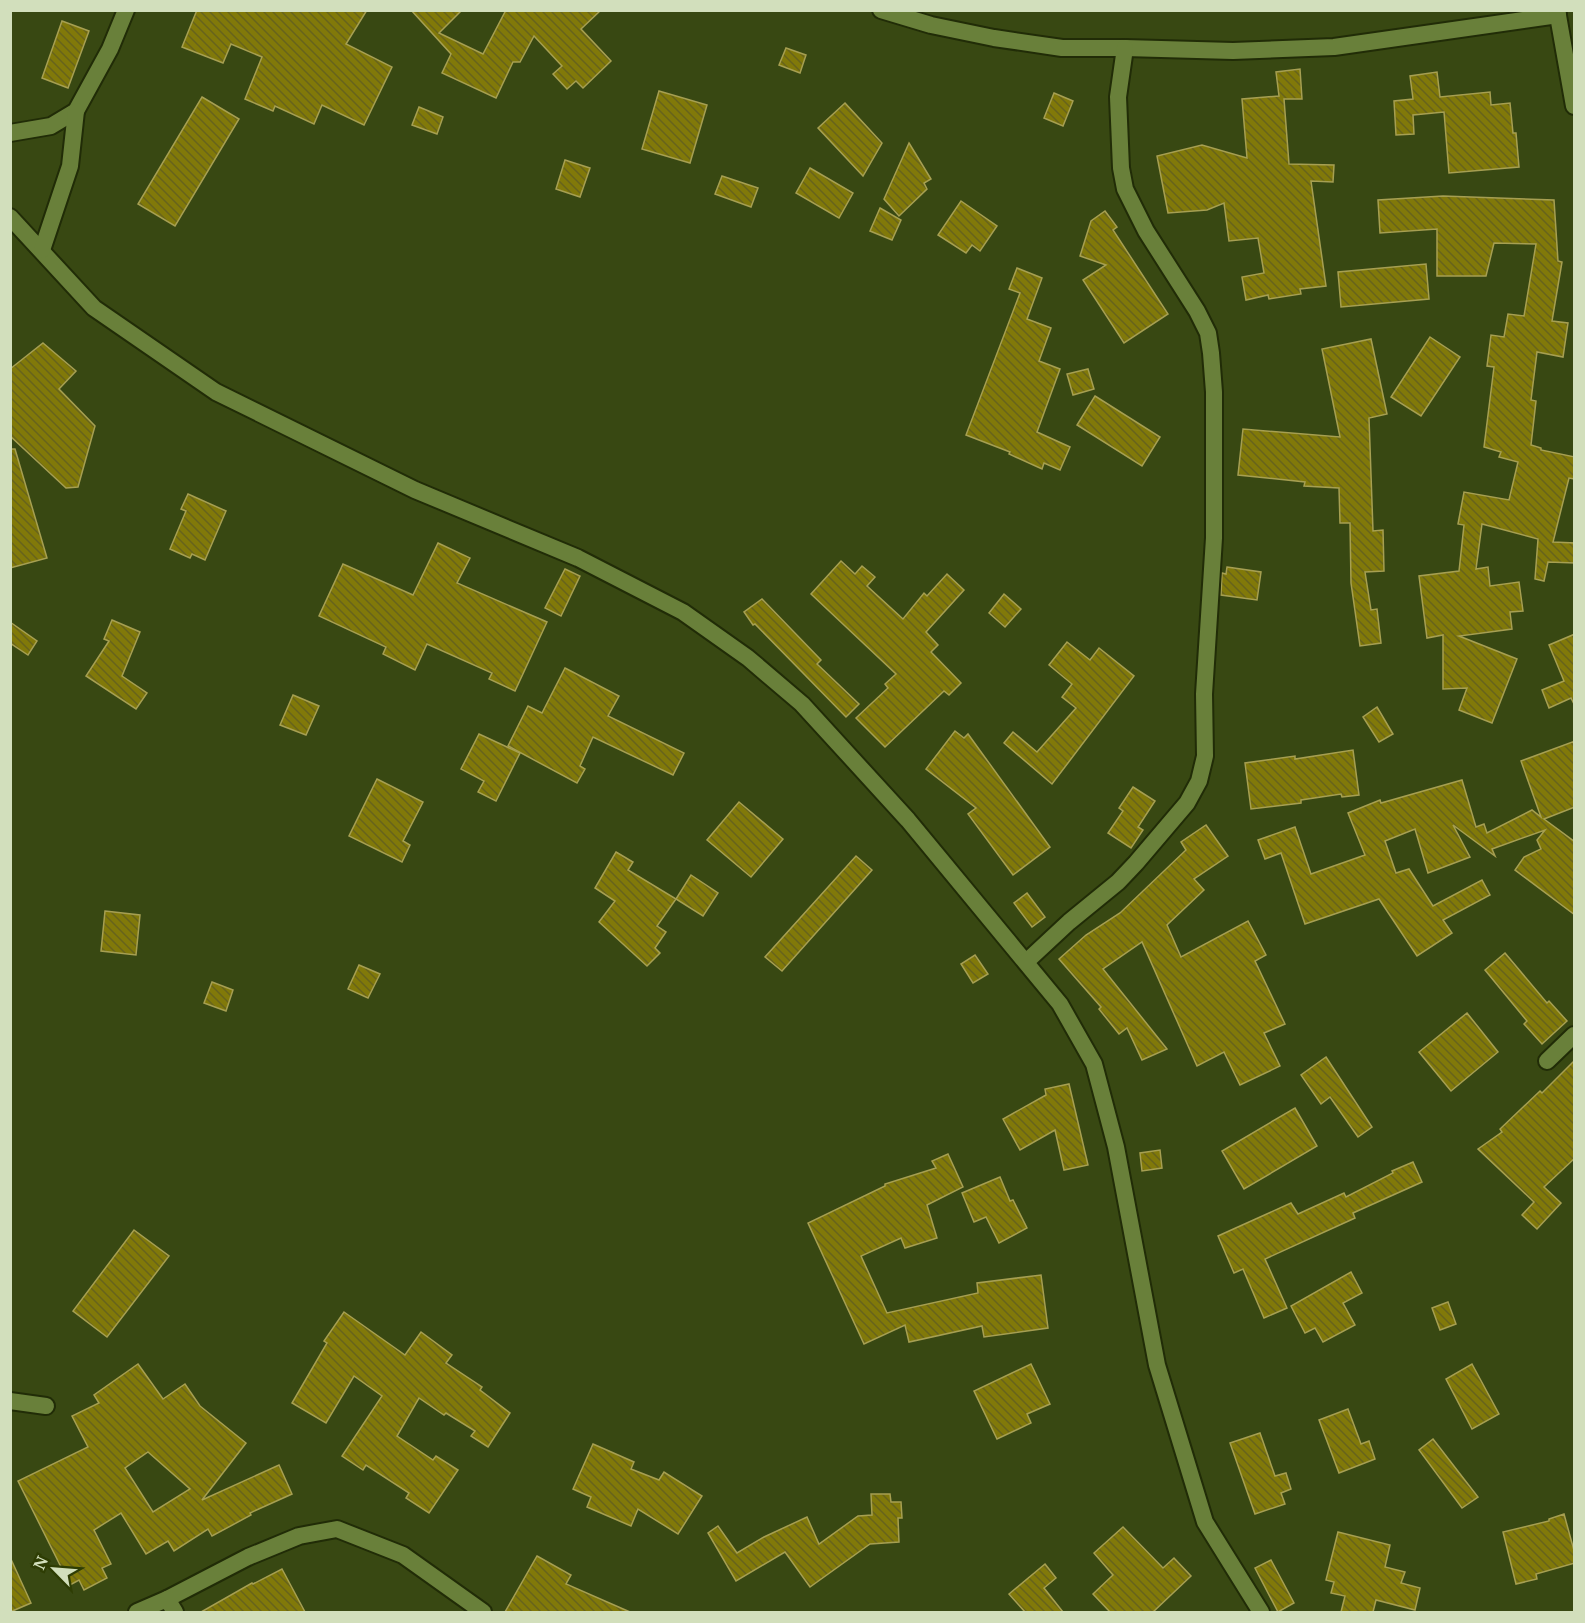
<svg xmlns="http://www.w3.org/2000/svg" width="1585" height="1623" viewBox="0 0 1585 1623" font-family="'Noto Serif',serif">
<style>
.building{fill:url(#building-back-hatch);stroke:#a69f52;stroke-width:1.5;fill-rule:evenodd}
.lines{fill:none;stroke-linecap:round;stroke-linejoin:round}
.minor-casing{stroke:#212c07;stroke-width:20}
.minor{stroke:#69803a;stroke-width:16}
</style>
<defs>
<pattern id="building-back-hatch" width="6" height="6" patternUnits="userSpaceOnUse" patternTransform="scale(1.5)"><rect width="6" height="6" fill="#817909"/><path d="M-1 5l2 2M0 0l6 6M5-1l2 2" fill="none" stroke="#67631c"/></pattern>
</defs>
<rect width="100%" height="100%" fill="#384812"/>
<g class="building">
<path d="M197,10h170l-21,34 46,23 -28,58 -42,-20 -8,19 -39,-18 -2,5 -28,-12 17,-42 -31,-13 -8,19 -41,-16z"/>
<path d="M411,10h51l-23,23 44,21 23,-44h95l-20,19 30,32 -28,27 -7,-7 -9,8 -14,-15 9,-8 -28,-30 -14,26h-7l-17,36 -54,-25 9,-19z"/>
<path d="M62,21l27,10 -21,57 -26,-10z"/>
<path d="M786,48l20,7 -6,18 -21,-8z"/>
<path d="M1300,69l2,30h-18l5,65 45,1 -1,17 -22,-1 15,105 -26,3 1,5 -32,5 -1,-4 -22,5 -4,-23 22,-4 -6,-35 -29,3 -5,-38 -17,7 -39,3 -11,-57 45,-11 45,13 -5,-59 37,-3 -3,-24z"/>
<path d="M1437,72l3,25 50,-5 1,13 19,-2 3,30h3l3,34 -70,6 -5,-61 -31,3 1,19 -18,1 -2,-34 19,-2 -3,-23z"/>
<path d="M659,91l48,14 -17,58 -48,-14z"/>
<path d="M1054,93l19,8 -10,25 -19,-8z"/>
<path d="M202,97l37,22 -64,107 -37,-22z"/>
<path d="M845,103l37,40 -19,33 -45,-48z"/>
<path d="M419,107l24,10 -6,17 -25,-9z"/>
<path d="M909,143l22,36 -7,4 3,6 -28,27 -15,-17z"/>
<path d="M565,160l25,8 -10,29 -24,-8z"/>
<path d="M810,168l43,25 -14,25 -43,-25z"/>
<path d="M722,176l36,12 -7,19 -36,-13z"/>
<path d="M1443,196l111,4 4,61 4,1 -10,59 16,2 -5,34 -26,-5 -6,48 5,1 -5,44 10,3v2l34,7v22l-6,-1 -16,64 22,1v20l-27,-1 -4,19 -9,-2 3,-40 -56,-15 -6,45 12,-2 2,19 29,-4 4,29 -13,1 2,17 -53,7 58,23 -25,64 -33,-13 8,-22 -24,1v-54l-16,3 -8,-62 40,-5 5,-46 -6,-1 6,-32 45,8 9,-38 -19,-5 2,-5 -17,-5 10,-80 -7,-1 4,-31 13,2 4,-23 16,2 12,-72 -42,-1 -8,33h-49v-47l-57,4 -2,-33z"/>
<path d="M961,201l36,25 -17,25 -8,-6 -6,8 -28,-18z"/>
<path d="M880,208l21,12 -9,20 -22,-9z"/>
<path d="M1105,211l12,16 -4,3 55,84 -44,29 -41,-63 23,-15 -26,-9 11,-35z"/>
<path d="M1426,264l3,35 -88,8 -3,-35z"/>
<path d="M1017,268l25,10 -15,41 24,9 -12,33 21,8 -23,63 33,15 -10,23 -16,-7 -2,6 -33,-15 1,-2 -44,-17 54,-142 -11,-4z"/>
<path d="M1430,337l30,20 -39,59 -30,-19z"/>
<path d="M1371,339l16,75 -18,4 4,113 10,-1 1,41 -19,1 6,38 6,-1 4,34 -21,3 -9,-63 -1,-60h-10l-1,-35 -35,-2 1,-4 -67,-7 5,-46 97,8 -18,-88z"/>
<path d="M43,343l33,28 -17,18 36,37 -17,61 -12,1 -56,-52v-67z"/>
<path d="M1088,369l6,20 -21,6 -6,-21z"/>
<path d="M1095,396l65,41 -18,29 -65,-41z"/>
<path d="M10,449h5l32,109 -37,10z"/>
<path d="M188,494l38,17 -21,49 -13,-6 -2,4 -20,-9 16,-38 -5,-2z"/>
<path d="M438,543l32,15 -13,25 90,39 -32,69 -26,-12 3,-6 -65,-29 -12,26 -32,-16 3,-7 -67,-31 24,-52 70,31z"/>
<path d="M841,561l14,13 7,-8 13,11 -8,9 36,33 21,-26 3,3 20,-22 17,16 -38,42 12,13 -7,7 30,31 -12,12 -5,-4 -59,56 -29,-29 32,-30 -3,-4 11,-10 -85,-80z"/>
<path d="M1227,567l34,5 -4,28 -36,-5 1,-22 4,1z"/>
<path d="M565,569l15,7 -19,40 -16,-8z"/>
<path d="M1004,594l17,15 -16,18 -16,-14z"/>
<path d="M762,599l59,61 -4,4 42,40 -13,13 -91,-93 -2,1 -9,-13z"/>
<path d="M112,620l28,12 -18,44 25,17 -11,16 -50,-33 23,-35 -5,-2z"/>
<path d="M10,622l27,19 -9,14 -18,-12z"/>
<path d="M1575,634v72l-4,-8 -22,10 -7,-18 22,-9 -15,-36z"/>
<path d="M1067,642l23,18 9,-12 35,28 -82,108 -48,-41 9,-11 24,20 39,-44 -14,-11 10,-13 -23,-19z"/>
<path d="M565,668l54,28 -11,20 76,37 -11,22 -80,-38 -13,29 5,3 -8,14 -69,-37 20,-40 14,7z"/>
<path d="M293,695l26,11 -13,29 -26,-10z"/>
<path d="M1377,707l16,27 -14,8 -16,-25z"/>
<path d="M955,731l9,7 4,-4 82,113 -37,28 -45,-61 8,-6 -50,-39z"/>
<path d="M479,734l41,19 -24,48 -18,-9 6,-11 -23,-12z"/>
<path d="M1575,741v66l-31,12 31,23v73l-60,-45 9,-13 17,-8 -4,-9 8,-10 -53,19 3,7 -42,-31 17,32 -42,16 -13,-44 -30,12 11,32 13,-4 24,37 49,-26 8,15 -47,25 9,13 -35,23 -38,-57 -74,25 -24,-71 -16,6 -7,-19 37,-13 16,47 54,-19 -17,-42 32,-13 1,3 81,-23 14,47 8,-3 3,9 45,-23 9,7 -20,-56z"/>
<path d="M1353,750l6,45 -17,2 -1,-3 -40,6v3l-50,6 -6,-46 50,-7v3z"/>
<path d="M377,779l46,23 -20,39 7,4 -8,17 -53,-26z"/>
<path d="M1133,787l22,14 -17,26 5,3 -12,18 -23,-15 15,-22 -4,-3z"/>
<path d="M739,802l44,37 -32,38 -44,-37z"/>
<path d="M1206,825l22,31 -34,23 10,11 -37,35 14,32 67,-36 18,34 -11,6 30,63 -21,9 16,33 -40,19 -16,-33 -27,14 -55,-124 -39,27 64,80 -25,11 -15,-32 -8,6 -20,-25 2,-2 -42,-48 27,-24 34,-22 66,-63 -5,-8z"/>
<path d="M616,852l17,10 -5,8 48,29 -19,27 9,6 -11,16 5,5 -13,13 -48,-44 16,-21 -20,-13z"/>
<path d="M856,856l16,14 -90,101 -17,-14z"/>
<path d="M691,875l27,18 -15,23 -27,-17z"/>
<path d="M1027,893l18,24 -13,10 -18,-24z"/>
<path d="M105,911l35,4 -4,40 -35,-4z"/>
<path d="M1505,953l42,50 2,-2 18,20 -25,23 -18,-20 3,-3 -42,-51z"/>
<path d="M975,955l13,19 -15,9 -12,-19z"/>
<path d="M359,965l21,9 -12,24 -20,-9z"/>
<path d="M212,982l21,8 -7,21 -22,-8z"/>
<path d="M1467,1013l31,39 -47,39 -32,-39z"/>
<path d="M1326,1057l46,70 -14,10 -28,-40 -9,7 -20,-29z"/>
<path d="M1575,1060v98l-31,29 17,16 -24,26 -15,-14 12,-13 -56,-53 24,-17 -2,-3 40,-38 2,2z"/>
<path d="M1069,1084l19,81 -24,5 -9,-40 -35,20 -17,-31 43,-24 -1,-6z"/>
<path d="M1295,1108l22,38 -73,43 -22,-38z"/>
<path d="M1160,1150l2,18 -20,3 -2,-18z"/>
<path d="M948,1154l15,33 -36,18 10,33 -32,10 -4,-10 -40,18 26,57 91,-20 -1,-10 64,-8 7,53 -64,9 -2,-11 -73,16 -4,-17 -41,19 -56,-121 77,-37v-2l51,-16 -4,-7z"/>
<path d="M1413,1162l9,20 -69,31 2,5 -90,41 22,49 -23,10 -21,-49 -9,4 -16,-37 73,-33 7,11 46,-21 2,4 47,-24 -1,-2z"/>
<path d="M1000,1177l10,24 3,-1 14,28 -28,15 -13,-26 -12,5 -12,-29z"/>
<path d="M134,1230l35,26 -62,81 -34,-26z"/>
<path d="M1351,1272l11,21 -19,10 12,22 -32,17 -8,-14 -10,5 -14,-27z"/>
<path d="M1448,1302l8,22 -16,6 -8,-22z"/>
<path d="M344,1312l61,43 16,-23 31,23 -6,8 36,24 -2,3 30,23 -22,34 -17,-11 4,-5 -29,-18 -2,2 -25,-17 -22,38 36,24 3,-4 22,14 -29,43 -23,-15 3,-5 -43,-28 -3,5 -21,-14 40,-60 -28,-20 -28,47 -34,-20 35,-60 -3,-2z"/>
<path d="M138,1364l25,35 22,-15 15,22 46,37 -44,57 77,-35 13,29 -42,19 1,2 -39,21 -4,-7 -34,22 -6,-10 -22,13 -25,-41 -27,17 17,34 -9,4 5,10 -23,12 -5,-10 -9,5 -52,-104 70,-34 -16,-31 27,-13 -5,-8zM148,1452l42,37 -37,23 -28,-44z"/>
<path d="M1031,1364l19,40 -23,10 4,9 -34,16 -23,-48z"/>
<path d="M1472,1364l27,50 -27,15 -26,-50z"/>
<path d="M1348,1409l13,35 8,-3 6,18 -36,14 -20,-53z"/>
<path d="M1260,1433l15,43 11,-3 5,16 -10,4 4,11 -30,10 -25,-71z"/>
<path d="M1433,1439l45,58 -16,11 -43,-58z"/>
<path d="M593,1444l41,18 -3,7 28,11 5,-8 38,24 -24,38 -40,-25 -7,17 -44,-19 4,-10 -18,-8z"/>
<path d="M871,1494h19l1,8h10l1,16h-4l1,24 -29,2 -60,43 -25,-35 -49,29 -28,-48 10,-7 19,27 27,-16 43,-20 12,27 39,-28 14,-1z"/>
<path d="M1564,1514l11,40v9l-39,11 1,5 -21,5 -13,-52 46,-11v-2z"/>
<path d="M1123,1527l40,41 11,-10 17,18 -38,36h-43l-17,-18 20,-19 -19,-22z"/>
<path d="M1338,1532l52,13 -5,22 20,5 -4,11 19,5 -5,22 -39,-10 -3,12h-32l4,-16 -14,-3 3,-11 -8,-2z"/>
<path d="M537,1556l34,19 -5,9 64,28h-125z"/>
<path d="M10,1557l21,46 -21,9z"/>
<path d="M1271,1560l23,43 -16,9 -23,-44z"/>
<path d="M1045,1564l11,14 -12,10 19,24h-38l-16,-18z"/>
<path d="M282,1569l23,43h-104l51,-29 1,1z"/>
</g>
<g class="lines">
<defs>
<g id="minor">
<path d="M881,10l50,15 63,13 68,10h63l108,3 101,-4 224,-32"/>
<path d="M1557,10l17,96"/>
<path d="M10,133l41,-7 25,-15 34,-62 16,-39"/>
<path d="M10,217l84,91 122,84 199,98 163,68 105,54 65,46 54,46 106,116 152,184 34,60 22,83 41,218 48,157 56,90"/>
<path d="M42,250l28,-84 6,-55"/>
<path d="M1026,962l43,-40 49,-40 18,-19 51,-60 12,-22 6,-25 -1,-62 10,-156v-146l-3,-39 -3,-20 -11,-22 -51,-80 -21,-42 -4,-21 -3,-71 7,-49"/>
<path d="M1547,1061l27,-26"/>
<path d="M10,1401l36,5"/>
<path d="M167,1599l81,-42 51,-21 38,-7 66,26 80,57"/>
<path d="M137,1612l30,-13 8,13"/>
</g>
</defs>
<use href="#minor" class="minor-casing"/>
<use href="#minor" class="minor"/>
</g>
<rect width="1585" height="1623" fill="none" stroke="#d2dfbc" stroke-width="24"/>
<g transform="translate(54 1569) rotate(295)" stroke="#2e3d04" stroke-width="4.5" paint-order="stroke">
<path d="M0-4.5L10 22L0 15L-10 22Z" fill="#d2dfbc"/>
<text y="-9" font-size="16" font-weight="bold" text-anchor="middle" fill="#d2dfbc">N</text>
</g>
</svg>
